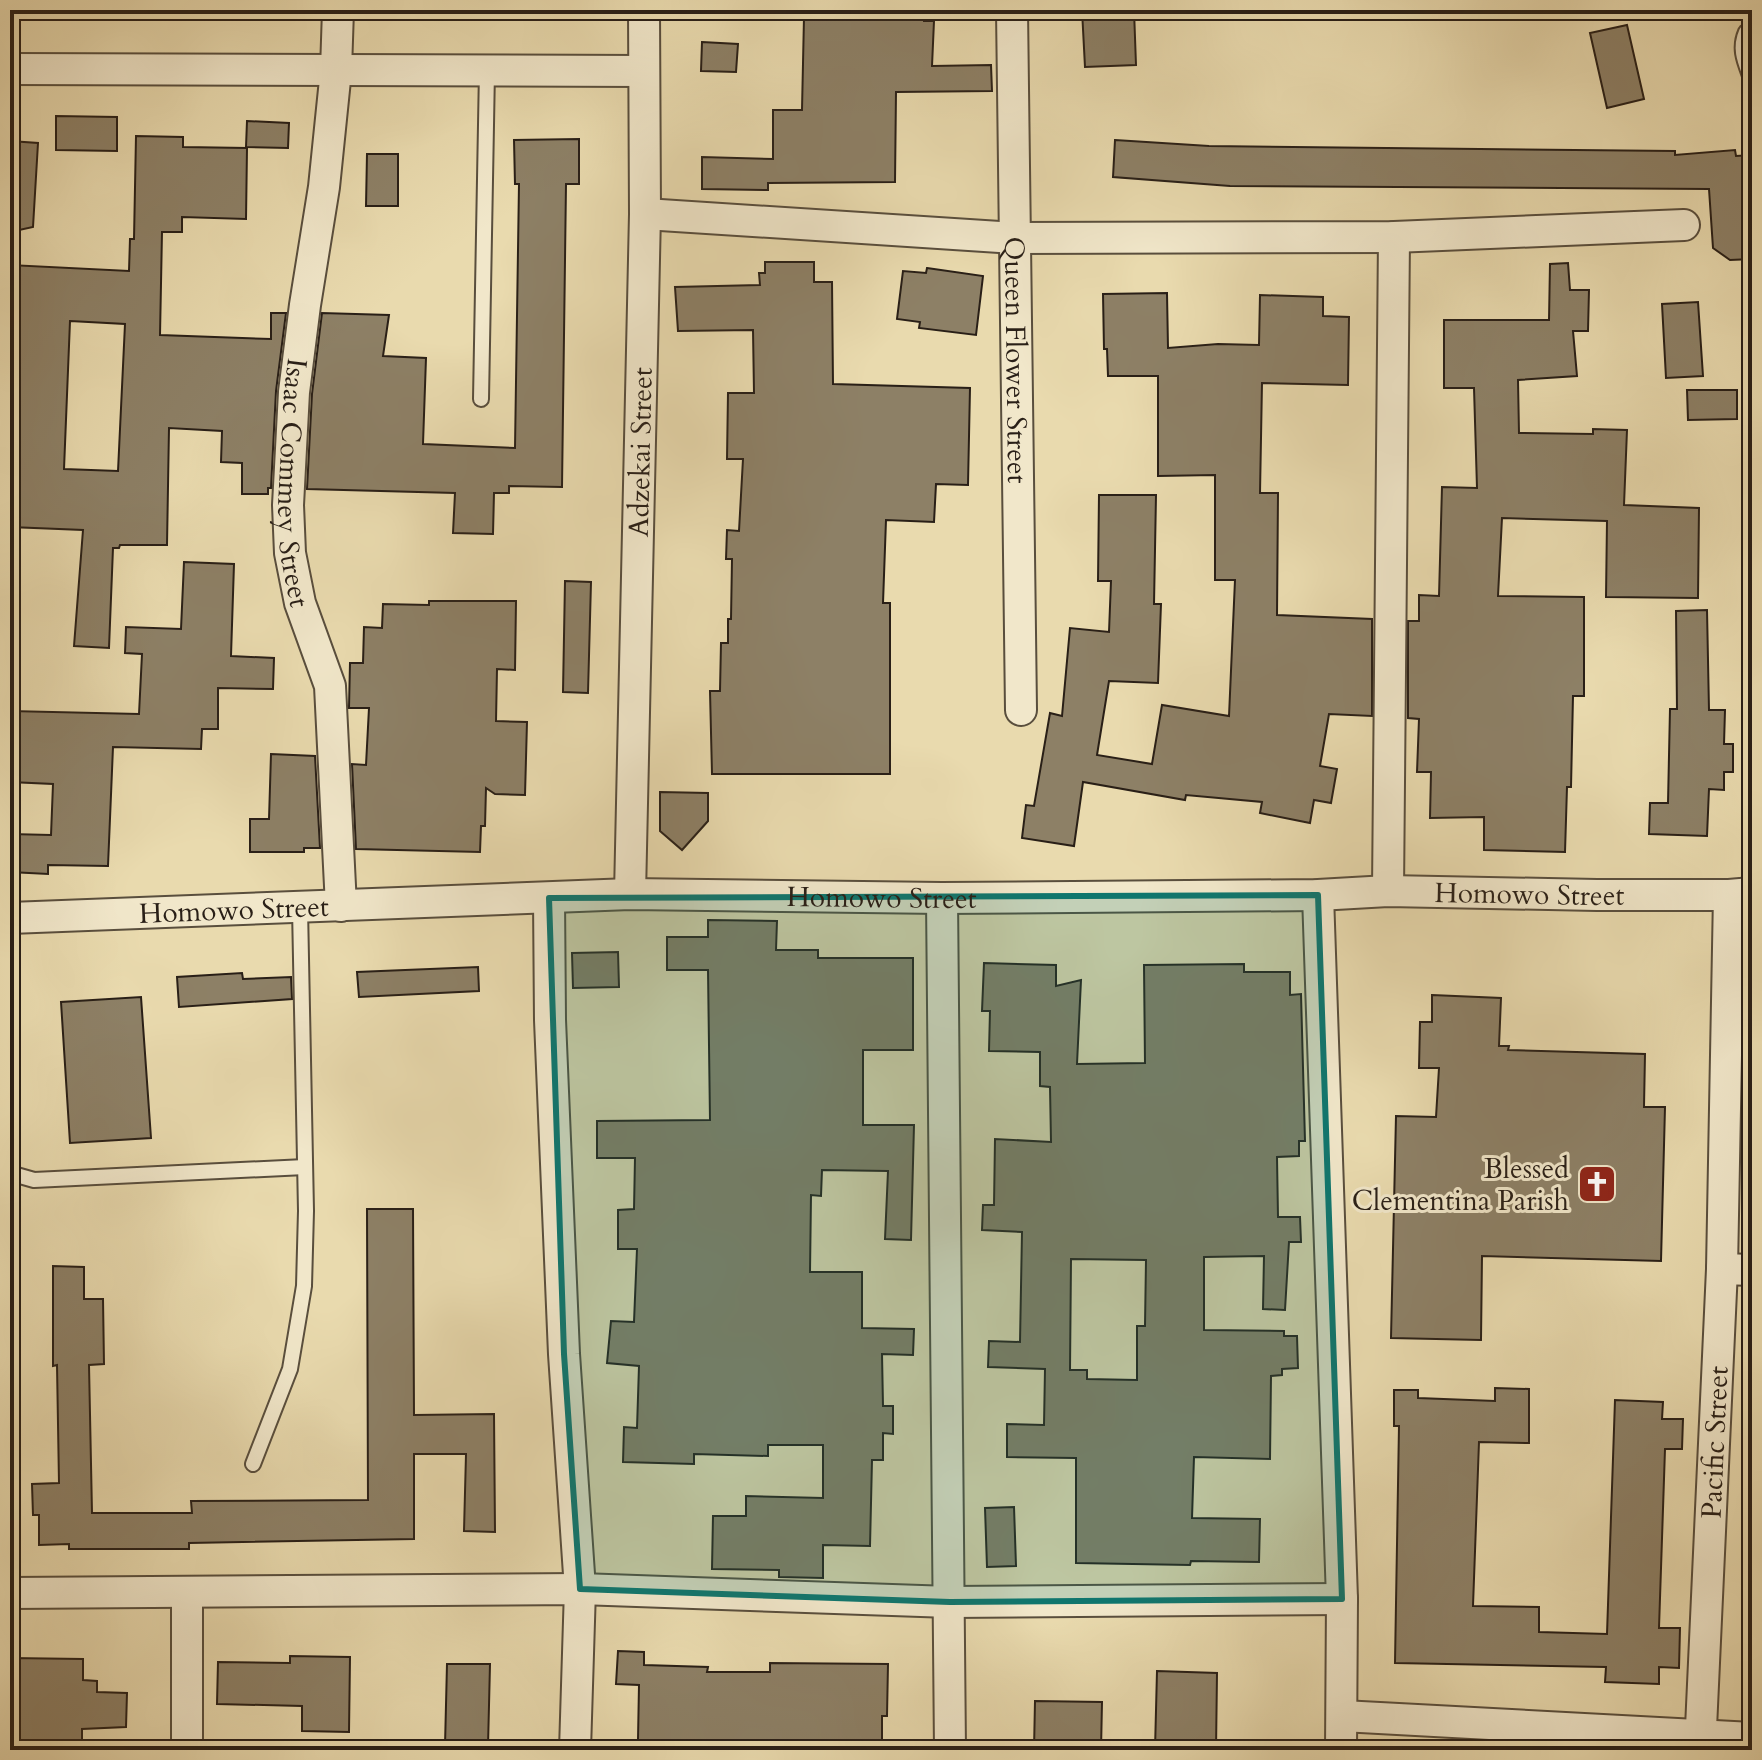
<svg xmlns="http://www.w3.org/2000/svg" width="1762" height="1760" viewBox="0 0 1762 1760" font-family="Cardo,serif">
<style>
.building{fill:#8d8066;stroke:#291f17;stroke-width:2;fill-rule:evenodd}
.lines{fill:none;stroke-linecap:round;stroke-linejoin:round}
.lane-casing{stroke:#594e3d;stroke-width:18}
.street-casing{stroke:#594e3d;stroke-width:34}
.lane{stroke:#f1e7ca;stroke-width:14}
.street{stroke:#f1e7ca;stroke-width:30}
.marked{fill:#0f766e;fill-opacity:0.2;stroke:#0f766e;stroke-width:6;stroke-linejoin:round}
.labels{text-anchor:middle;stroke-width:6;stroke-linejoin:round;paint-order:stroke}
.street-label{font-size:28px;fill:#291f17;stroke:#f1e7ca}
.poi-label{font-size:28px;fill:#291f17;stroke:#f1e7ca;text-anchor:end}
</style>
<rect width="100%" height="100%" fill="#e9daae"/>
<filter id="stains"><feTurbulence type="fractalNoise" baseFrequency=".0025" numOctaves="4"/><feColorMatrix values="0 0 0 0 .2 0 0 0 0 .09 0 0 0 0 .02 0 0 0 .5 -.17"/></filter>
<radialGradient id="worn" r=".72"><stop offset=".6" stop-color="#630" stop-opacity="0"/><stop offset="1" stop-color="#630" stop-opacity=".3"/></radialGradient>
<g class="building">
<path d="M814,10h110v11h10l-2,45 59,-1 1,26 -96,1 -1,90 -127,1v7l-66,-1v-32l71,2v-49h29l2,-93 10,1z"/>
<path d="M1082,10h52l2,55 -51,2z"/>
<path d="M1627,25l17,74 -37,9 -17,-75z"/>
<path d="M702,42l36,2 -2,28 -35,-1z"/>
<path d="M56,116l61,1v34l-61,-1z"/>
<path d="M247,121l42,2 -1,25 -42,-1z"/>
<path d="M136,136l47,1v10l64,1 -1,71 -64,-2v15h-20l-2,103 111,4v-26h15l-10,78 -5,97h-3v6h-26v-31l-21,-1 1,-31 -53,-3 -2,117h-47l-1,3h-6l-4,100 -35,-2 9,-116 -73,-3v-262l119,6 1,-32h4zM70,321l55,3 -7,147 -54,-2z"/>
<path d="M579,139v45h-13l-4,303 -53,-1v7h-15l-1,41 -40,-1 2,-40 -148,-4 5,-95 10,-81 67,2 -6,41 43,2 -3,86 92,4 4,-264h-4l-1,-44z"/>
<path d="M1115,140l94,6 466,5v4l60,-5 1,6 16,-1v104l-22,1 -17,-12 -4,-59 -479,-3 -117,-9z"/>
<path d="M10,141l28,2 -5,84 -23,5z"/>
<path d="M367,154h31v52h-32z"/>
<path d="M765,262h49v20h18l1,102 137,4 -2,97 -32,-1 -2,38 -48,-2 -3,83h7v171h-178l-2,-83h10l1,-48h7v-24h3l1,-60h-6l1,-29 12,1 4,-72h-16l1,-66h26l-1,-63 -75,1 -3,-44 85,-2 -1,-12h6z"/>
<path d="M1568,263l2,27h19l-1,41h-15l4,45 -59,4 1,53 74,1v-5l34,1 -3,75 75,3 -1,90 -92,-1 1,-76 -105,-3 -4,78 86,1v99h-11l-2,91h-4l-2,65 -81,-2v-33l-54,1 1,-46h-14l2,-53 -11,-1v-97h11v-26l20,1 3,-109 35,1 -3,-100h-30v-68h105l1,-56z"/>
<path d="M927,268l56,8 -7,59 -57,-7 1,-6 -23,-3 6,-48 23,2z"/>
<path d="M1167,293l1,55 50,-4 41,1 1,-50 63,2v19l26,1 -1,68 -86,-2 -2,110h18l-1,122 95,4v97l-43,-2 -9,52 17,3 -6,34 -17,-3 -4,23 -50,-10 2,-11 -76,-7 -1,5 -102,-18 -9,64 -52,-8 4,-33 8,1 16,-93 12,3 8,-88 39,4 2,-51h-13l1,-86h57l-2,109h7l-3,79 -49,-2 -12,74 55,9 10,-59 67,11 6,-136h-20v-105l-57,1v-100h-50l-1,-27h-3l-1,-55z"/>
<path d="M1698,302l5,74 -37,2 -4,-74z"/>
<path d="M1687,390h50v29l-49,1z"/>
<path d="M184,562l50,2 -3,92 43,2 -1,31 -55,-1v41h-16l-1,20 -88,-2 -5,119 -60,-1v9l-38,-2v-38l41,1 2,-51 -43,-2v-71l129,3 3,-60 -17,-1 1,-26 55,2z"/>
<path d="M565,581l26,1 -3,111 -25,-1z"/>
<path d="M429,601h87l-1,69 -18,-1 -1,52 31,1 -2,73 -30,-1 -9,-6 -1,38h-4l-1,26 -124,-3 -4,-85 14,1 3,-57h-20l1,-45h13l1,-36 18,1 1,-24 46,1z"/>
<path d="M1707,610l2,100h16l-1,34h9v28h-9v18l-15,-1 -2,47 -58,-2 1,-31h18l2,-94h7l-1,-98z"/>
<path d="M271,754l44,2 5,92h-16v4h-54v-33h19z"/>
<path d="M660,792l48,1v28l-26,29 -22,-19z"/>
<path d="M708,920l69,1 -1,29h42v8h95v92h-50v75h51l-3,115 -26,-1 3,-68 -66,-1 -1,26 -10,-1 -1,77h52v56l52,1 -1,26 -31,-1 1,52h10v28l-10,-1v27h-11l-2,86 -47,-1v33l-44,-1v-7l-67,-1 1,-53h33v-20l77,2v-53h-55v11l-74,-2v10l-71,-2 1,-35 13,1 2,-62 -32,-3 4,-42 23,1 3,-73h-19v-39l16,-1 1,-51h-38v-37l113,-1 -2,-150h-41v-33h41z"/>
<path d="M618,952l1,35 -46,1 -1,-35z"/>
<path d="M984,963l72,2v21l25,-6 -4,84 68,-1 -1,-98 100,-1v8h46v23l11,-1 4,147h-6v15l-22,1 1,60h22l1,25h-12l-4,68 -22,-1 1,-53 -60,1v73l80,1v5h13l1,32 -16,1v6l-11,1 -1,83 -76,-2 -2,61 68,1 -1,43 -68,-1 -1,4 -114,-2v-105l-69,-1v-33l37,1 1,-56 -57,-2 1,-26 31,1 2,-110 -40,-2 1,-25h11l1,-66 56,3 -1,-55 -10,-1v-34l-51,-1 1,-40h-8zM1071,1259l75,1 -1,66h-8v54l-50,-1v-9h-17z"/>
<path d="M478,967l1,24 -120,6 -2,-25z"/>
<path d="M242,973l1,6 48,-2 1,22 -113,8 -2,-30z"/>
<path d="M1432,995l69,3 -2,48h10l-1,4 137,4 -1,53h21l-4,154 -179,-5 -1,84 -90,-2 5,-222 40,1 3,-49h-20l1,-46h12z"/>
<path d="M141,997l10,141 -81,5 -9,-141z"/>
<path d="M367,1209h46l1,206 80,-1 1,118 -31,-1 2,-77h-52v85l-225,4v6h-120v-5l-30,1v-30h-6l-1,-31 27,-1 -2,-118 -4,1v-100l31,1v32h19l1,65 -15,1 3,148h100l-1,-12 177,-1z"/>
<path d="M1495,1388l34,1v54l-50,-1 -6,164 66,1v25l68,2 8,-234 48,2 -1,17h21l-1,30h-17l-6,179h21l-1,40 -20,-1v17l-54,-2 1,-15 -211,-4 4,-237h-5v-36h24v8l77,3z"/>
<path d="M1014,1507l2,59 -29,1 -2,-59z"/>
<path d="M618,1651l26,1v13l64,2 -1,5h63v-9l118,1 -1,52h-5v33l-60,-1v-3l-52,-2 -132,-3 1,-55 -23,-1z"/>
<path d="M290,1656l60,1 -1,75 -47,-1v-25l-85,-2 1,-42 72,1z"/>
<path d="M10,1658l73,1v21l14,1v11l30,1 -1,34 -44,2v17l-72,-1z"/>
<path d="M447,1664h43l-2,83 -43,-1z"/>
<path d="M1157,1671l60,2 -1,77h-61z"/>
<path d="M1035,1701l67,1 -1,48h-67z"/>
</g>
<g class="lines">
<defs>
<g id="lane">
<path d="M1752,30l-6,2c-8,18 0,32 6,49"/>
<path d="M481,399l6,-329"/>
<path d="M10,1164l3,10 21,6 271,-13"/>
<path d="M253,1464l37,-95 14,-83 2,-75 -6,-303"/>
</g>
<g id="street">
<path id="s1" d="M338,10l-2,60 -12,117 -19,118 -11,87 -6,113 2,48 10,50 30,83 11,220"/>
<path id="s2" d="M1012,10l9,700"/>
<path d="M10,69l634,2"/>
<path d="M645,214l370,24 379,-1 290,-12"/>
<path d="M1388,891l6,-654"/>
<path id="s3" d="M630,894l15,-680 -1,-204"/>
<path d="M1318,895l24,704 -1,151"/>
<path d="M549,898l1,122 14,334 16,235 -5,161"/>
<path d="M942,898l8,852"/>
<path id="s4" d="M10,918l620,-24 312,4 376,-3 70,-4 209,4h132l23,-2"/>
<path d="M1722,1269l30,1"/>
<path d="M187,1592v158"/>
<path d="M10,1593l570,-4 370,13 392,-3"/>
<path d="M1342,1716l410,22"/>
<path id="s5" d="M1700,1750l22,-481 7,-374"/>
</g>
</defs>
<use href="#lane" class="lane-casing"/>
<use href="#street" class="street-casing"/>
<use href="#lane" class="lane"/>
<use href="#street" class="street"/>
</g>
<path class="marked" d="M1318,895l24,704 -392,3 -370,-13 -16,-235 -15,-456z"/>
<defs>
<symbol id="church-square" viewBox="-11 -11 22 22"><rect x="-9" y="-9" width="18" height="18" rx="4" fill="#8f2418" stroke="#f1e7ca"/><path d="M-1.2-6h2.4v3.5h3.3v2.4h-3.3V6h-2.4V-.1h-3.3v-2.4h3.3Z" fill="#fff"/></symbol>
</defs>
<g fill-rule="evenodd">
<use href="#church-square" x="1575" y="1162" width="44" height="44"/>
</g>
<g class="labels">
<g class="street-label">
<text dy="10" stroke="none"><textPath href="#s2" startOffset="350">Queen Flower Street</textPath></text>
<text dy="10" stroke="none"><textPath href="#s3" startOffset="442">Adzekai Street</textPath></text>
<text dy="10" stroke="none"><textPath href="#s1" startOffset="476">Isaac Commey Street</textPath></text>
<text dy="10" stroke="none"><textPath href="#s4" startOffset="1520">Homowo Street</textPath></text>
<text dy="10" stroke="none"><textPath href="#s4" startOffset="872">Homowo Street</textPath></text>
<text dy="10" stroke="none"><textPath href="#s4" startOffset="224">Homowo Street</textPath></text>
<text dy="10" stroke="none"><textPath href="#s5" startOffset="308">Pacific Street</textPath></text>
</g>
<g class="poi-label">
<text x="1569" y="1178">Blessed<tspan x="1569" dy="32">Clementina Parish</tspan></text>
</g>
</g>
<rect width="1762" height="1760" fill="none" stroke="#e9daae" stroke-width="40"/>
<rect x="12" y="12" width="1738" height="1736" fill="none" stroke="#291f17" stroke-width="4"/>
<rect x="20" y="20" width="1722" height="1720" fill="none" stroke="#291f17" stroke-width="2"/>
<rect width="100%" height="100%" filter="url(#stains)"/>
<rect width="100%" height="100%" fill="url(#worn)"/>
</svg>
